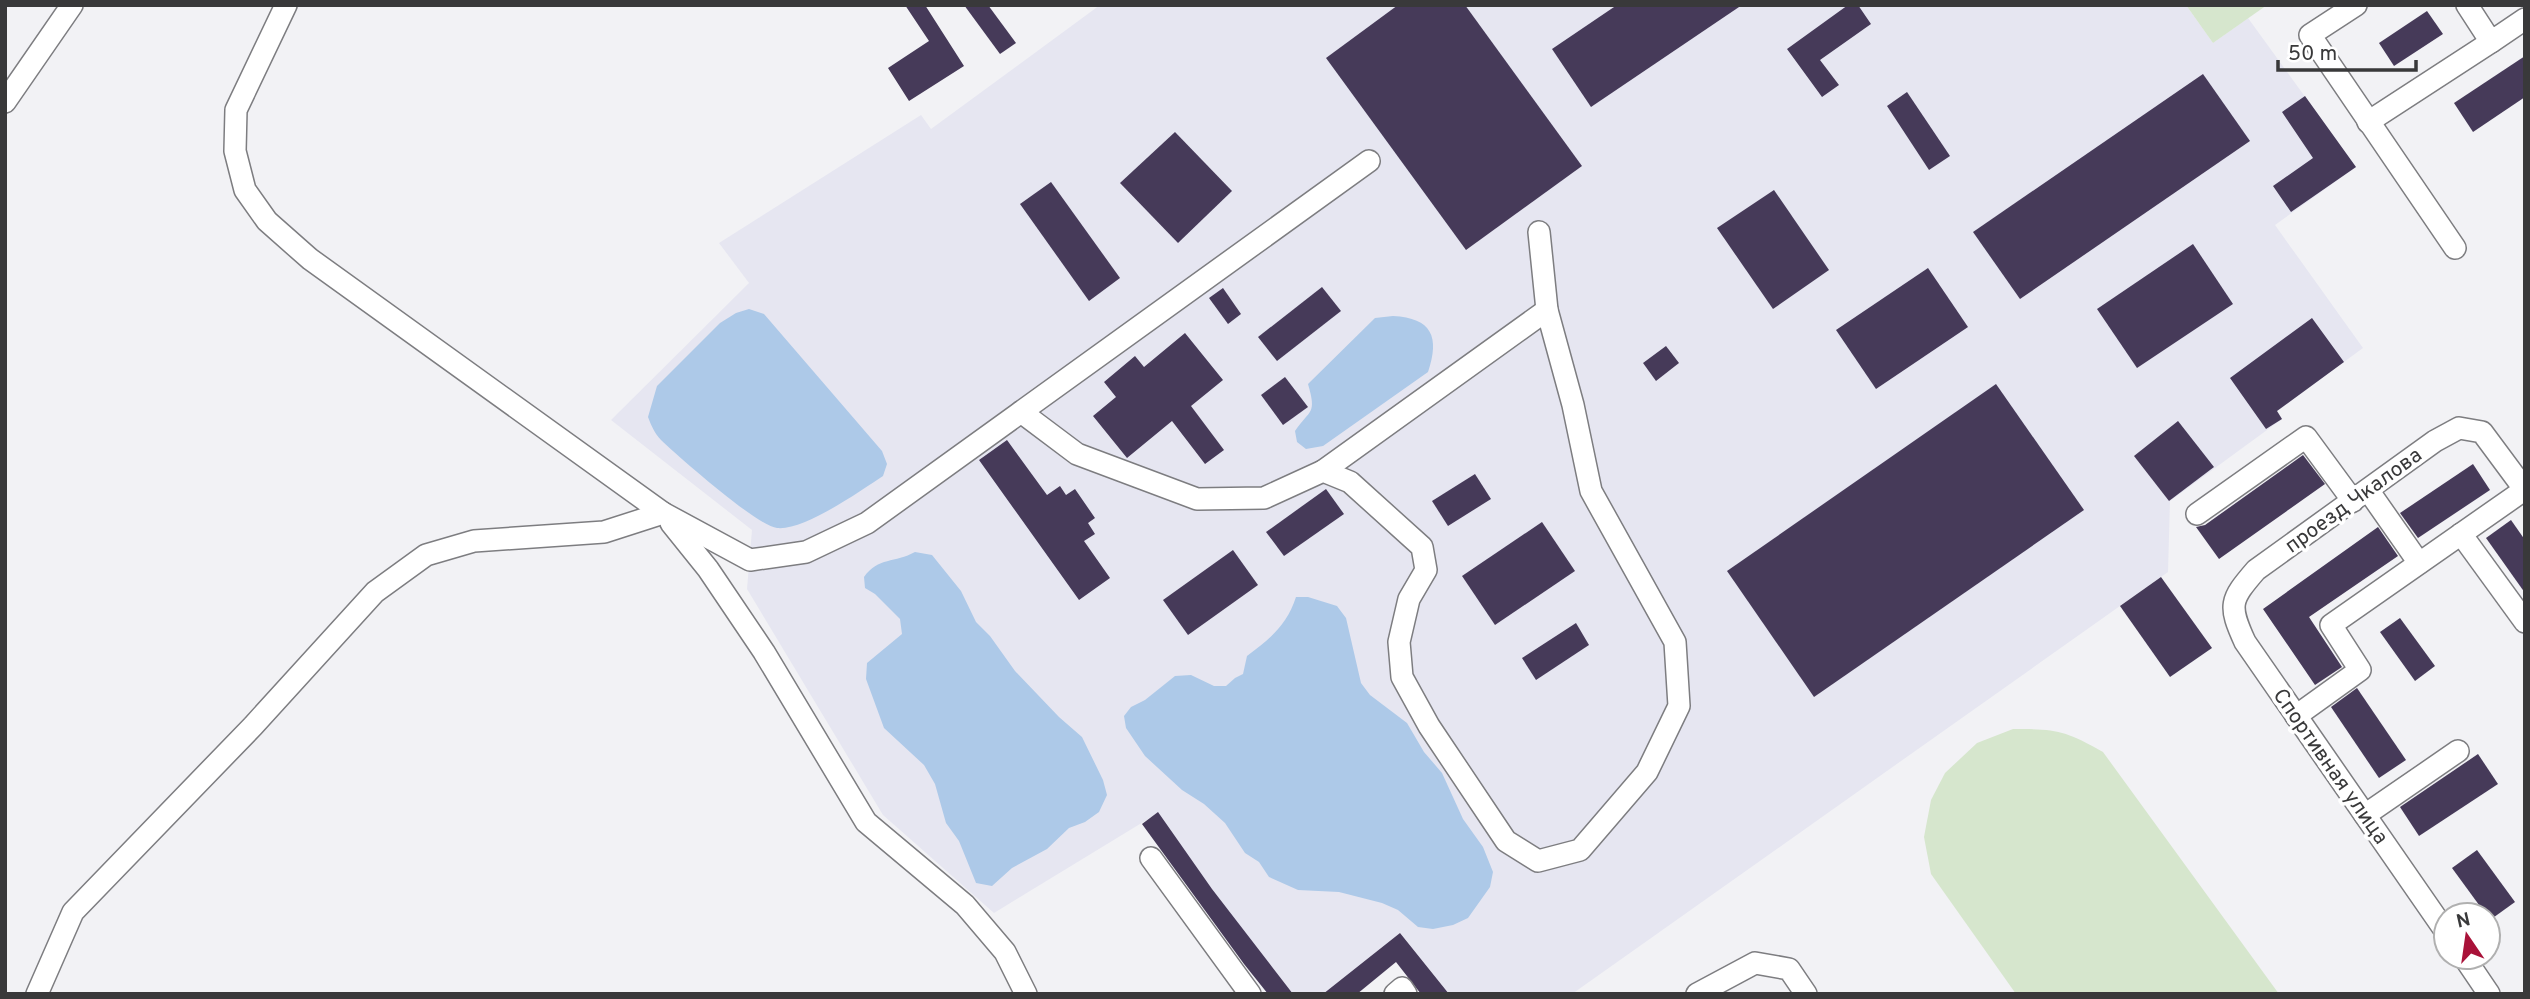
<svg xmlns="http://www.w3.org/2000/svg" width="2530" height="999" viewBox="0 0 2530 999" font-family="Overpass,sans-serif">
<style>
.built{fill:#e6e6f1}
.green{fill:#d6e6cd}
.water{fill:#adc9e8}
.building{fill:#463a59}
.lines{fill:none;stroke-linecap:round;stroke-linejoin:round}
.minor-casing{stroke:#7d7d80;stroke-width:24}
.minor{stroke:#fff;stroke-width:21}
.labels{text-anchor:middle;stroke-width:7;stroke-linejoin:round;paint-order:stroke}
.street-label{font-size:21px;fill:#39393a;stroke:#fff}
</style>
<rect width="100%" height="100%" fill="#f2f2f5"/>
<path class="built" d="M1100,5h1086l27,38 35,-25 108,149 -81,58 88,123 -86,63 5,8 -112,82 -2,71 -596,422h-123l-49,-61 -77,61h-30l-76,-98 -59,-83 -164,100 -111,-98 -136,-226 5,-59 -141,-110 138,-137 -30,-40 202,-128 10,14z"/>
<g class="green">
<path d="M2186,5h81l-54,38z"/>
<path d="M2013,729c44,0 51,1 90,23l176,242h-263l-85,-120 -7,-37 7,-37 14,-27 32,-30z"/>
</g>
<g class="water">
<path d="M749,309l15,5 118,137 5,13 -4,12c-23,15 -79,55 -106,52 -20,-2 -98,-71 -116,-88 -6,-6 -10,-15 -13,-23l9,-31 63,-63 16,-10z"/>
<path d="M1393,316c39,2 47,21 35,56l-105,74 -17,3 -9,-7 -2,-11c15,-22 22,-16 13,-47l67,-66z"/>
<path d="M915,552l17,3 29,36 15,31 14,14 25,35 44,46 23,20 21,43 4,15 -8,17 -14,10 -16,6 -22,21 -35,19 -20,18 -16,-3 -17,-42 -13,-18 -11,-39 -11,-19 -40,-37 -18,-49 1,-16 35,-29 -2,-15 -25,-25 -10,-6 -1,-11c14,-20 31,-14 51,-25z"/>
<path d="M1296,597h12l29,9 9,12 15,65 9,12 37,28 17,29 18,21 21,46 20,28 10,25 -3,15 -22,31 -15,7 -20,4 -15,-2 -20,-17 -16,-7 -43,-11 -41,-2 -29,-13 -10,-15 -14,-9 -20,-30 -21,-19 -22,-14 -37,-34 -19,-28 -2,-12 7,-9 14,-7 30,-24 16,-1 23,11h12l9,-8 8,-4 4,-18c23,-17 40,-31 49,-59z"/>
</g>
<g class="building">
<path d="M905,5h20l39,61 -55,35 -21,-33 41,-27z"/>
<path d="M964,5h24l28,38 -16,11z"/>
<path d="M1398,5h67l117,161 -116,84 -140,-192z"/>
<path d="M1617,5h125l-151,102 -39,-58z"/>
<path d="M1848,5h10l13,19 -51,36 19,25 -17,12 -35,-48z"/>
<path d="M2427,11l16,23 -49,32 -15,-23z"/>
<path d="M2525,56v41l-52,35 -19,-29z"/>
<path d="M2203,74l47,67 -230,158 -47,-67z"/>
<path d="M1907,92l43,64 -21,14 -42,-64z"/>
<path d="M2305,96l51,71 -65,45 -18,-26 40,-28 -31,-46z"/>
<path d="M1175,132l57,59 -54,52 -58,-60z"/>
<path d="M1051,182l69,96 -31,23 -69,-97z"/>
<path d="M1774,190l55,80 -56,39 -56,-81z"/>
<path d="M2193,244l40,60 -96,64 -40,-59z"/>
<path d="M1928,268l40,59 -92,62 -40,-59z"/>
<path d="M1322,287l19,24 -64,50 -19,-24z"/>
<path d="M1223,288l18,26 -13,10 -19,-26z"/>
<path d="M2312,318l32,44 -67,49 5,8 -16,10 -36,-51z"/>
<path d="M1185,333l38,47 -32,26 33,44 -19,14 -33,-43 -45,37 -34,-42 23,-19 -12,-15 31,-26 9,11z"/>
<path d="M1666,346l13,17 -23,18 -13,-18z"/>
<path d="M1285,377l23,30 -25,18 -22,-30z"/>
<path d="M1996,384l88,126 -270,187 -87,-126z"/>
<path d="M2178,421l36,46 -45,34 -35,-45z"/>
<path d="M1007,440l40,55 13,-9 6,9 9,-6 20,29 -7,5 7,11 -11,7 26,37 -31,22 -100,-140z"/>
<path d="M2303,455l22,29 -106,75 -23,-32 9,-2z"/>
<path d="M2473,464l17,26 -72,48 -18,-25z"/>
<path d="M1475,474l16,25 -43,27 -16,-25z"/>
<path d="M1326,489l18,25 -60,42 -18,-24z"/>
<path d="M2511,520l14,20v53l-39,-55z"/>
<path d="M1542,522l33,49 -80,54 -33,-49z"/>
<path d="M2378,527l20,29 -89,61 33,50 -27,18 -52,-76z"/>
<path d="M1233,550l25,35 -70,50 -25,-35z"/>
<path d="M2161,577l51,71 -42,29 -50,-71z"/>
<path d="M2400,618l35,48 -20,15 -35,-49z"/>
<path d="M1576,623l13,22 -53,35 -14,-22z"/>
<path d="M2357,688l49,72 -27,18 -48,-71z"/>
<path d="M2478,754l20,30 -79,52 -19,-29z"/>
<path d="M1158,812l54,77 81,105h-25l-24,-30 -102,-140z"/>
<path d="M2477,850l38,52 -25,18 -38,-52z"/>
<path d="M1400,933l49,61h-28l-25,-32 -39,32h-34z"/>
</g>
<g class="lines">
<defs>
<g id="minor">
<path d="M286,5l-50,105 -1,41 10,39 22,31 43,38 353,254 87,47 56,-8 61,-29 502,-362"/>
<path d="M2356,5l-46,30 145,213"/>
<path d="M2467,5l24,37 34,-23"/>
<path d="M5,102l67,-97"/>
<path d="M2368,122l123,-80"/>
<path d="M1021,412l56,42 120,45 67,-1 59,-27 27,11 72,65 4,23 -17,29 -10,43 3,35 27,49 77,115 32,20 42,-11 67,-78 32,-66 -4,-64 -84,-151 -18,-86 -26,-95 -8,-78"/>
<path d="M1323,471l224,-161"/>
<path d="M2368,490l51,73"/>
<path d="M2197,514l109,-77 47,64"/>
<path d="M671,523l37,46 56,83 102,170 99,83 40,47 21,42"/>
<path d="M2461,534l64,88"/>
<path d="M2296,716l64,-46 -29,-45 193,-135"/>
<path d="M2365,815l93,-64"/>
<path d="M1151,858l99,136"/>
<path d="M2446,932l-201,-290c-17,-37 -15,-42 11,-72l179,-129 24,-13 23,4 43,58"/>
<path d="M2464,957l25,37"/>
<path d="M37,994l36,-82 180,-186 122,-134 51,-37 48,-14 130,-9 59,-19"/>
<path d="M1395,994l7,-6 4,6"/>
<path d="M1697,994l58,-31 34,6 17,25"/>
</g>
</defs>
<use href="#minor" class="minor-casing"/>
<use href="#minor" class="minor"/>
</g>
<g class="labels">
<g class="street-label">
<text transform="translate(2353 500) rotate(-36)" y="7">проезд Чкалова</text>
<text transform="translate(2331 766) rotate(55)" y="7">Спортивная улица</text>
</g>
</g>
<rect width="2530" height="999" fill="none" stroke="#39393a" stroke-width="14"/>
<g transform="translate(2467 936) rotate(347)"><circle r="33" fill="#ffffff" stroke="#b0b0b0" stroke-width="2"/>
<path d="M0-5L12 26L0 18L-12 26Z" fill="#a91239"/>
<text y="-10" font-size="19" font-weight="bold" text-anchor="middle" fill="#39393a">N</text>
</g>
<path d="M2278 60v10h138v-10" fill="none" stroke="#39393a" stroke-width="3.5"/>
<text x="2288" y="60" font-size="21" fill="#39393a" stroke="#ffffff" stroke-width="5" paint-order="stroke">50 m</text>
</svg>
